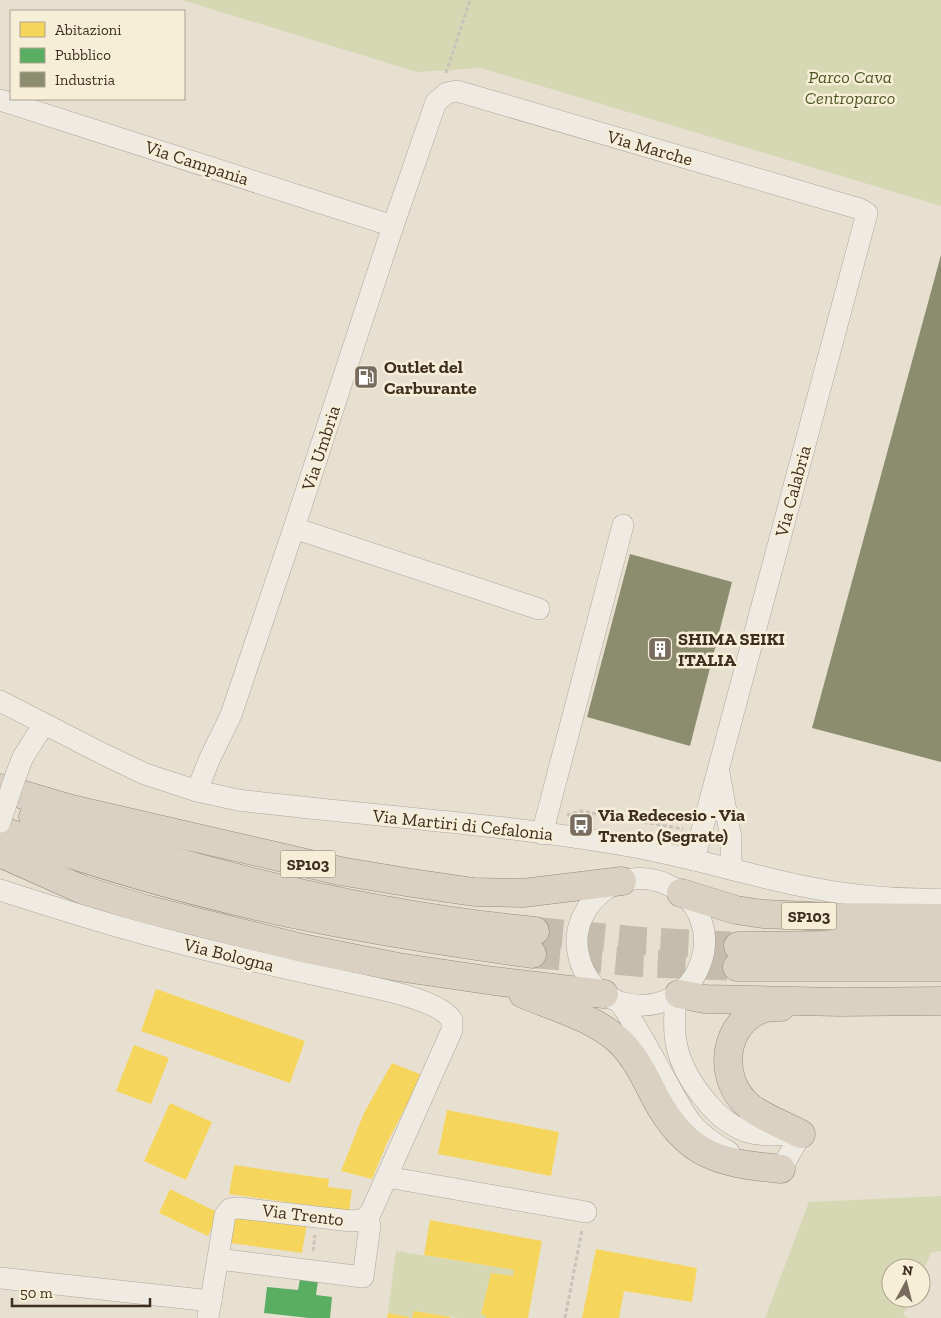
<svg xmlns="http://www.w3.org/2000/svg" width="941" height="1318" viewBox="0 0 941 1318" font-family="'Zilla Slab',serif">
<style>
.green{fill:#d6d7b3}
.homes{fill:#f6d55c}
.public{fill:#5aae61}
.industry{fill:#8c8c6e}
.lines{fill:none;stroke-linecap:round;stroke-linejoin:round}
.highway-tunnel{stroke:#c5bcae;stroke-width:28;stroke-dasharray:28 14;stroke-linecap:butt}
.minor-casing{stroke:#ada599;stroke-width:22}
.highway-casing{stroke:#928b80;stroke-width:29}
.path{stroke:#c8c2b9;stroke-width:3;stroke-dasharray:4 2.5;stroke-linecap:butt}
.minor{stroke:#efebe3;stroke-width:21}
.highway{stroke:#dad1c2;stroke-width:28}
.minor-bridge-casing{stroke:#ada599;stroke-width:22;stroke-linecap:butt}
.minor-bridge{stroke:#efebe3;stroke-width:21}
.labels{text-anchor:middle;stroke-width:5;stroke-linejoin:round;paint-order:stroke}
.shield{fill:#f7eed8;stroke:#756857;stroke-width:1}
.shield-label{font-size:16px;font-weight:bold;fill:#3d2e20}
.park-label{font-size:18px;font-style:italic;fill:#4d5a26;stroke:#f7eed8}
.street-label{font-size:18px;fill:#3d2e20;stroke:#f7eed8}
.poi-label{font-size:18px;font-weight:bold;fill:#3d2e20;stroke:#f7eed8;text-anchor:start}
</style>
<rect width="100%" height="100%" fill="#e7e0d1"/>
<g class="green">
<path d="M182,0h759v206l-460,-138 -64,4z"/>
<path d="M941,1196v55l-10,2 -10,22v-7h-30v30h20l-8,17 5,3h-143l44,-116z"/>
<path d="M396,1251l118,19 -1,6 -22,-3 -10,41 5,2v2h-28l-43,-7 -3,7 -24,-5z"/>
</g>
<g class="homes">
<path d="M156,989l149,52 -15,42 -149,-52z"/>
<path d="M134,1045l35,13 -18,46 -35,-13z"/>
<path d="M392,1063l30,12 -35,68 -15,36 -31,-8 23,-58z"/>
<path d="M170,1103l42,19 -26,58 -42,-19z"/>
<path d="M447,1110l112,22 -8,44 -113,-22z"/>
<path d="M234,1165l95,14 -1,8 24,3 -3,21 -120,-17z"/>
<path d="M170,1189l49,24 -11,23 -49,-23z"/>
<path d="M235,1214l72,9 -5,30 -72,-10z"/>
<path d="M430,1220l112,21 -14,77h-42v-2l-5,-2 10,-41 22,3 1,-6 -90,-15z"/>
<path d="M596,1249l101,19 -5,34 -68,-11 -5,27h-37z"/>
<path d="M414,1311l37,6v1h-39z"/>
<path d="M388,1313l21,4v1h-22z"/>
</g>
<path class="public" d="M300,1279l18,2 -2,14 16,2 -2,21h-21l-45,-5 3,-26 31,3z"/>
<g class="industry">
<path d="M941,255v507l-129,-34z"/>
<path d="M630,554l102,28 -42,164 -103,-29z"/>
</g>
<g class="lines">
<g class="highway-tunnel">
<path d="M535,931l108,10 95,5"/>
<path d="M532,954l110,9 95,4"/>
</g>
<defs>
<g id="minor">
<path d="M0,100l393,126"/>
<path d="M294,528l245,81"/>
<path d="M0,701l101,52 44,21 52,17 41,9c130,16 262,23 391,46 58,10 115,28 173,40 46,10 92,14 139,13"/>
<path d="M719,773l12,65v31"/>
<path d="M16,775l7,-18 21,-33"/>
<path d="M197,791l12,-31 22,-45 63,-187 99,-302 43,-124 11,-9 10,-2 403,118 7,4 -173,647"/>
<path d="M542,834l81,-309"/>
<path d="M0,890c50,16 99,32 149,45 69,19 139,34 208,49 23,5 82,16 95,36v10l-81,182 -8,8 -12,1 -112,-13 -9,1 -5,6 -17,103"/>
<path d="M676,995c-1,15 -3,32 0,47 6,34 40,83 76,91 14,4 31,1 46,1"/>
<path d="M619,1002c84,23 118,-87 47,-118 -19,-9 -44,-7 -61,6 -19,13 -32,38 -27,62 3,17 12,34 27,43 4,3 10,4 14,7 6,6 10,16 15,22 14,23 26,46 39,69 6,11 12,23 20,32 11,12 23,20 36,27"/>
<path d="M767,1165l14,4 20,-35"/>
<path d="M387,1177l199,35"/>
<path d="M218,1259l145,18 7,-52 -3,-8"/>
<path d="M0,1278l211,23"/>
</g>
<g id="highway">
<path d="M0,788l71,21 269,62 72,12 62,9 49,1 99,-12"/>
<path d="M33,817c162,56 331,97 502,114"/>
<path d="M0,830c103,37 211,68 318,89 71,14 143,25 214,35"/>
<path d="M0,853l83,37 62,19 157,39 96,19 96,14 110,13"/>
<path d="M681,893l55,17 27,4 71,3 107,1"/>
<path d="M738,946l203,-2"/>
<path d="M737,967h204"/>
<path d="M523,994c31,13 72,24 96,47 17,16 26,37 37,58 31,58 64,64 125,70"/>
<path d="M679,994l26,5 135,3 101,-1"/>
<path d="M781,1007c-4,0 -10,0 -15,1 -44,12 -50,72 -16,99 14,11 34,18 51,27"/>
</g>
</defs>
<use href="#minor" class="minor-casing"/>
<use href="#highway" class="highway-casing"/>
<g class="path">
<path d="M446,73l24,-73"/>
<path d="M567,815l14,-4 102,18"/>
<path d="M634,819l3,-12"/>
<path d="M313,1251l2,-16"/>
<path d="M565,1318l17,-88"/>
</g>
<use href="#minor" class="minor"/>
<use href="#highway" class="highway"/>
<defs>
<path id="minor-bridge" d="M0,822l16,-47"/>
</defs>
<use href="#minor-bridge" class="minor-bridge-casing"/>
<use href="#minor-bridge" class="minor-bridge"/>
</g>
<defs>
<symbol id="fuel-square" viewBox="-11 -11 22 22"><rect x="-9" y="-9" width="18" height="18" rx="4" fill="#786c5e" stroke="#f7eed8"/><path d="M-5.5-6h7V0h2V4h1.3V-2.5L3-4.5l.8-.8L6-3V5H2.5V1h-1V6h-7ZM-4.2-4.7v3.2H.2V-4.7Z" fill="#fff"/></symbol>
<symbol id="building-square" viewBox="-11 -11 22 22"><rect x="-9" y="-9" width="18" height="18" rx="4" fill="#786c5e" stroke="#f7eed8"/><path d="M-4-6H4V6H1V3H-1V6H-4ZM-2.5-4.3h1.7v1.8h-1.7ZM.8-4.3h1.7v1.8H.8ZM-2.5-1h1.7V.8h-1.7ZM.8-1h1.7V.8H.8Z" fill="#fff"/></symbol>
<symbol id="bus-square" viewBox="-11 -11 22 22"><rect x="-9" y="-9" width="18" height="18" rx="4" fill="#786c5e" stroke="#f7eed8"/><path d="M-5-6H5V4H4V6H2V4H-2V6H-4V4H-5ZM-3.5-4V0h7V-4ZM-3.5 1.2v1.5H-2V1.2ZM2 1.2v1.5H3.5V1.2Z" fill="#fff"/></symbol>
</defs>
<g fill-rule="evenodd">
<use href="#fuel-square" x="352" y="363" width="28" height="28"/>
<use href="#building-square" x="646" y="635" width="28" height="28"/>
<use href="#bus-square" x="567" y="811" width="28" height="28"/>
</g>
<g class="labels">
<g class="shield">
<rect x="280.5" y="850.5" width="55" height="27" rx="4"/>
<rect x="781.5" y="902.5" width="55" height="27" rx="4"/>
</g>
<g class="shield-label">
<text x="308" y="870">SP103</text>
<text x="809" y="922">SP103</text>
</g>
<g class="park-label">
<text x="850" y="83">Parco Cava<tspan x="850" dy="21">Centroparco</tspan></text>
</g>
<g class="street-label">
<text transform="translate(650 148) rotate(16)" y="6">Via Marche</text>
<text transform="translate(197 163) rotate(18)" y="6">Via Campania</text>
<text transform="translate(321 448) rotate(-72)" y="6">Via Umbria</text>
<text transform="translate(793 491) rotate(-75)" y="6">Via Calabria</text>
<text transform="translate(463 825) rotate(6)" y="6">Via Martiri di Cefalonia</text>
<text transform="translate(229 955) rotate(14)" y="6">Via Bologna</text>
<text transform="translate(303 1215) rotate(7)" y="6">Via Trento</text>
</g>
<g class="poi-label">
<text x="384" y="373">Outlet del<tspan x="384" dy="21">Carburante</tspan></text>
<text x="678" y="645">SHIMA SEIKI<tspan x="678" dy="21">ITALIA</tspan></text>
<text x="598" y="821">Via Redecesio - Via<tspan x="598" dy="21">Trento (Segrate)</tspan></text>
</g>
</g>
<rect x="10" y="10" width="175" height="90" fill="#f7eed8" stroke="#ada18e"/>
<rect x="20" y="22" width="25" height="15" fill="#f6d55c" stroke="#ada18e"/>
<text x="55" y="35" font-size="15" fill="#3d2e20">Abitazioni</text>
<rect x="20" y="48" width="25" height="15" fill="#5aae61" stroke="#ada18e"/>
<text x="55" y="60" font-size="15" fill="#3d2e20">Pubblico</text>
<rect x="20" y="72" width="25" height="15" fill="#8c8c6e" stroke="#ada18e"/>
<text x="55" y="85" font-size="15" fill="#3d2e20">Industria</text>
<g transform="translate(906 1283) rotate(7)"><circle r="24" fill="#f7eed8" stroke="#ada18e"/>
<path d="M0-4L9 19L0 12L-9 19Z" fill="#786c5e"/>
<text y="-8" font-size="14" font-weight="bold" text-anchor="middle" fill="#3d2e20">N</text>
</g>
<path d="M12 1298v8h138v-8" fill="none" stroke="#3d2e20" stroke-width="2.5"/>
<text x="20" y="1298" font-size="15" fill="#3d2e20" stroke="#f7eed8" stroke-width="4" paint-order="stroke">50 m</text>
</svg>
